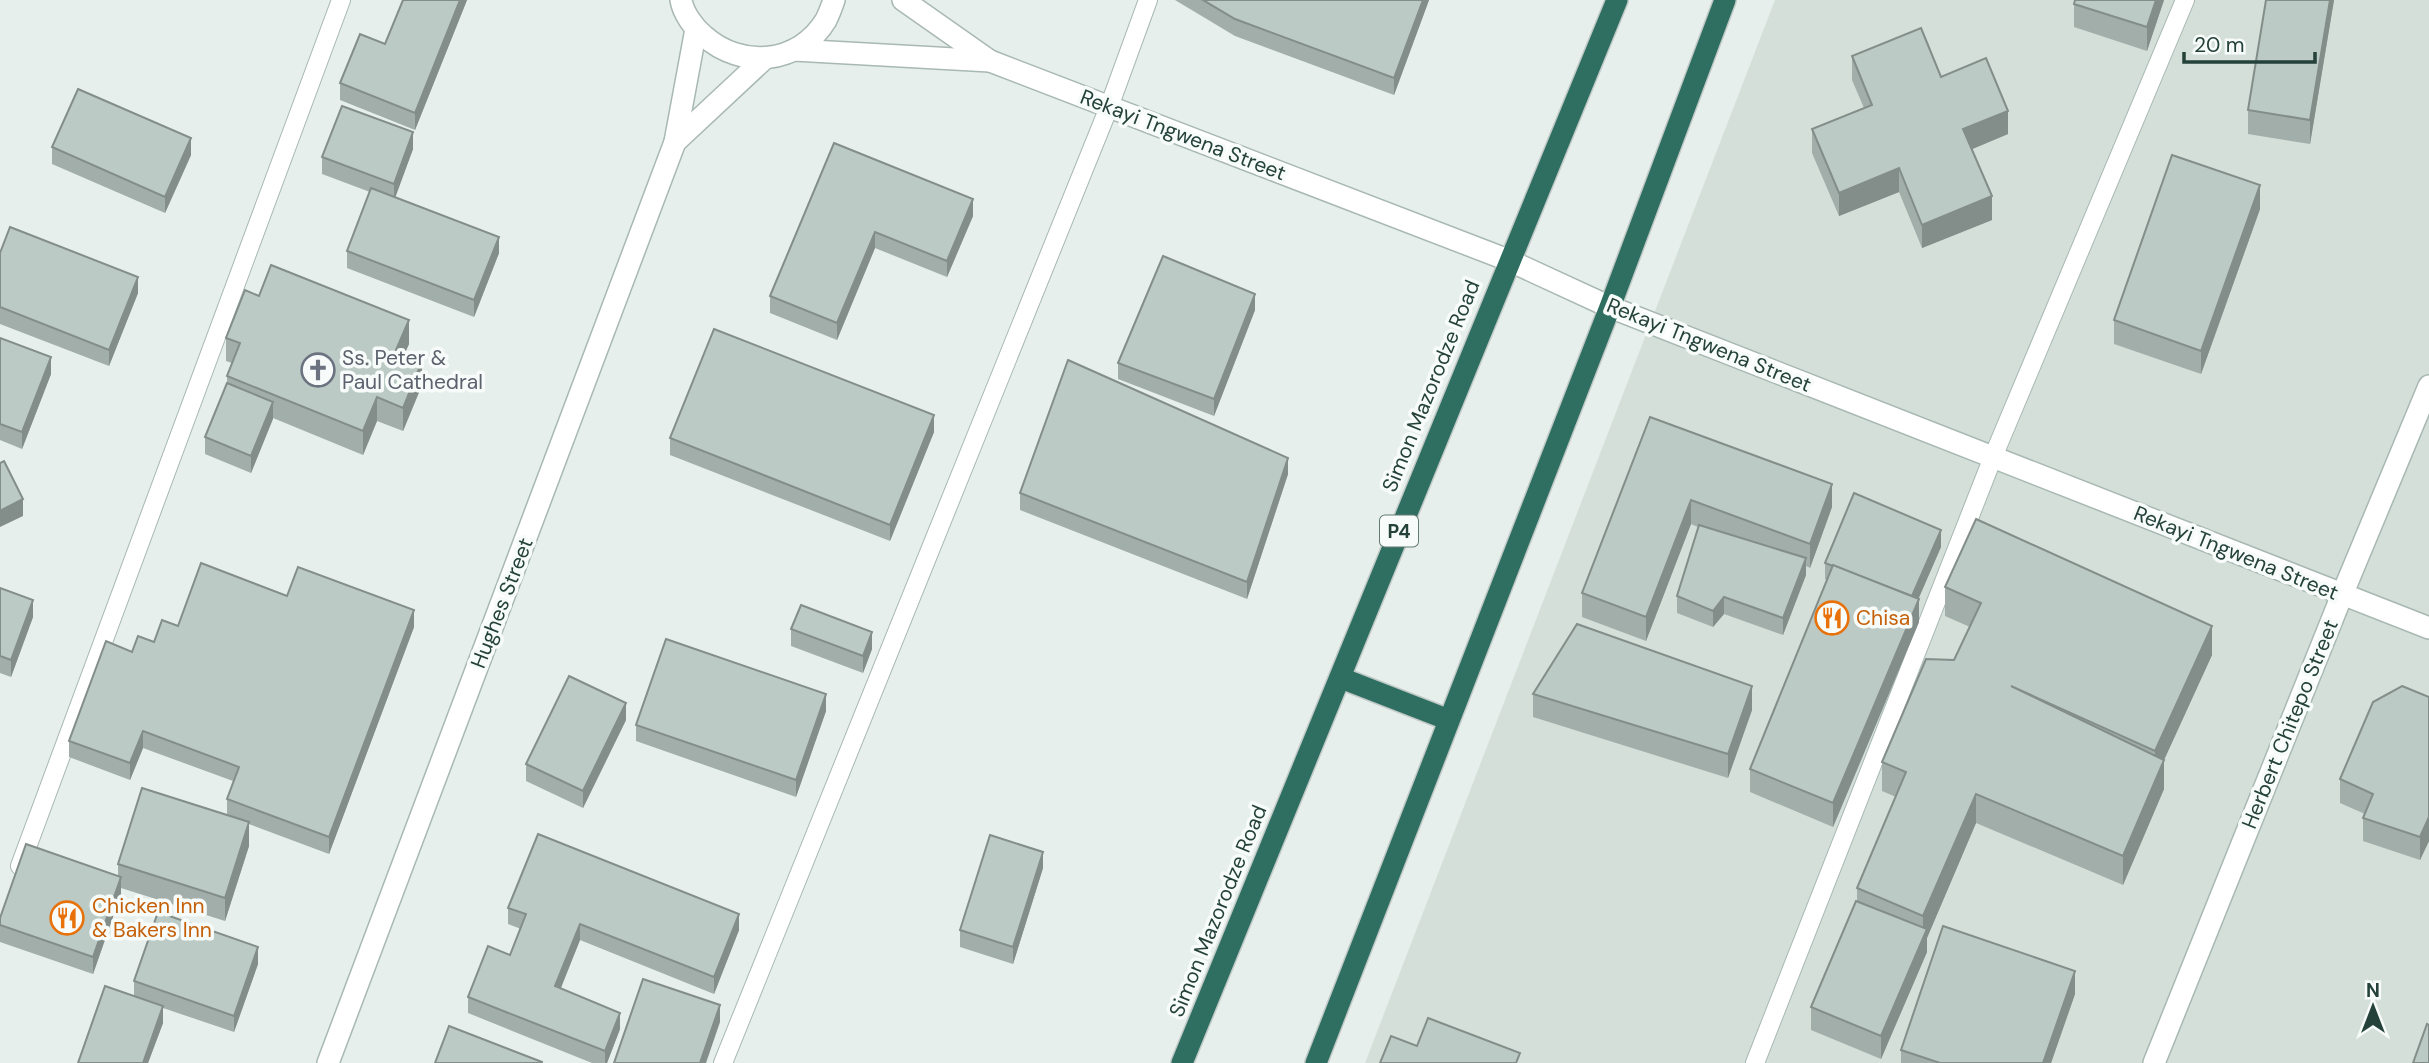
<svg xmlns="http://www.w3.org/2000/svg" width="2429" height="1063" viewBox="0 0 2429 1063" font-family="'DM Sans',sans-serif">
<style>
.built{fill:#d4dfda}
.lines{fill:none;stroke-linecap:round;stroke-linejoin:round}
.lane-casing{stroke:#a8b8b2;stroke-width:20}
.street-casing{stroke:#a8b8b2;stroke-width:24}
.highway-casing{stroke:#c2cac8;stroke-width:24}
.lane{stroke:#fff;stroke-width:18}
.street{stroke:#fff;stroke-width:21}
.highway{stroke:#2f6f62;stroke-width:21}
.wall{fill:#a1aea9}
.shaded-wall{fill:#838d89}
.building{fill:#bbcac4;stroke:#838d89;stroke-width:2}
.labels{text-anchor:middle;stroke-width:7;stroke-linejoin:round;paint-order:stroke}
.shield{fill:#f7fbf9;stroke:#637a73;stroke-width:2}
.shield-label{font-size:19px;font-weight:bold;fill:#24423a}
.street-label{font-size:21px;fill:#24423a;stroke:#f7fbf9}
.worship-label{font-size:21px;fill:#5b616d;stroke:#f7fbf9;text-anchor:start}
.food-label{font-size:21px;fill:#c56008;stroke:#f7fbf9;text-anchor:start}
</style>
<rect width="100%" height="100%" fill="#e6efeb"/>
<path class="built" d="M1775,0h654v1063h-1064z"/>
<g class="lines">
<defs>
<g id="lane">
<path d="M20,866l321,-866"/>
<path d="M723,1063l386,-956 39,-107"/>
<path d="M1755,1063l238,-606 192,-457"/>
</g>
<g id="street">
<path d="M681,0c2,13 13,28 23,36 37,33 95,29 122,-16 3,-6 6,-14 8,-20"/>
<path d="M903,0l87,61 518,199 102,47 819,321"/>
<path d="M794,50l196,11"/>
<path d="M675,142l89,-83"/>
<path d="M328,1063l347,-921 21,-113"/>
<path d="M2154,1063l188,-468 87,-209"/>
</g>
<g id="highway">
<path d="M1341,678l108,42"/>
<path d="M1182,1063c146,-354 287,-710 435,-1063"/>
<path d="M1316,1063l294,-756 115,-307"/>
</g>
</defs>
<use href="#lane" class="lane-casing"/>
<use href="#street" class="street-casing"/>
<use href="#highway" class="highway-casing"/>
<use href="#lane" class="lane"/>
<use href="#street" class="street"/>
<use href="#highway" class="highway"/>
</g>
<g class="wall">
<path d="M403,0h64l-52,130 -75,-30v-17l45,-39z"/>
<path d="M1175,0h254l-35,95 -159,-59z"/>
<path d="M2075,0h89l-17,51 -73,-24v-23z"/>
<path d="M2334,0l-24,144 -62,-10v-24z"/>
<path d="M1852,56l89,21 67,57 -36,15 20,71 -70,28 -23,-56 -60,24 -27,-63v-24l52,-21 -12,-28z"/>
<path d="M834,143l139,73 -26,61 -72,-29 -38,92 -67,-27v-17z"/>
<path d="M52,147l139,8 -26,58 -113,-49z"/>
<path d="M413,149l-18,48 104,56 -25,64 -127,-49v-17l23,-59 -48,-18v-17z"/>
<path d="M2260,209l-59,165 -87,-30v-24z"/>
<path d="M0,253l138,40 -29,73 -109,-42z"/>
<path d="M259,296l150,48 -5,10 18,31 -19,46 -26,-10 -14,34 -90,-37 -22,55 -46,-19v-17l22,-54v-7l5,-13 -6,-2v-23z"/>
<path d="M1255,310l-41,106 -96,-37v-16z"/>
<path d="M0,338l51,36 -29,75 -22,-9z"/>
<path d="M1650,417l182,90 -22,61 -4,-2v9l-23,60 -59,-21 -11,13 -36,-14v-17l21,-69 -7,-3 -45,117 -64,-24v-24z"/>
<path d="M934,432l-44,109 -220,-86v-17z"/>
<path d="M1288,474l-41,125 -227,-89v-17z"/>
<path d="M1941,547l-23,52 1,23 -86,205 -83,-35v-23l77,-189 -2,-1v-16z"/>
<path d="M1945,587l267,68 -48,105v29l-41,96 -147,-62 -49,115v14l-46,107 -70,-29v-23l46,-106v-13l39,-91 -14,-6v-29l72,-102 16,-33 -25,-11z"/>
<path d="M0,588l33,29 -22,60 -11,-4z"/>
<path d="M287,596l127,31 -85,227 -80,-30v22l-24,75 -104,-33v6l-28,80 -93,-32v-24l118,-42v-12l109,-49v-16l6,-18 -90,-33 -13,32 -61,-23v-16l63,-89 22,-10 24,-16z"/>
<path d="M791,629l81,20 -9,24 -72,-27z"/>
<path d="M1533,694l219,16 -24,68 -195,-61z"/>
<path d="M2429,697v144l-9,19 -57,-19v-23l2,-4 -25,-11v-24z"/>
<path d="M826,711l-30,86 -160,-56v-16z"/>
<path d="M626,720l-43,88 -57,-27v-17z"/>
<path d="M1043,868l-30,96 -53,-17v-17z"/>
<path d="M508,908l231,22 -25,64 -134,-54 -20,49 60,40 -13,34h-15l-124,-50v-16l42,-42 11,-26 -13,-5z"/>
<path d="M258,964l-24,68 -71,-24v15l-15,40h-70l56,-67v-15z"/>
<path d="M2075,994l-24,69h-150v-13z"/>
</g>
<g class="shaded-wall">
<path d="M460,0h7l-52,130v-17z"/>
<path d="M1423,0h6l-35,95v-17z"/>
<path d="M2156,0h8l-17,51v-24z"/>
<path d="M2330,0h4l-24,144v-24z"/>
<path d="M2008,111v23l-45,19v-24z"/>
<path d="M413,132v17l-19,52v-17z"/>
<path d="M191,138v17l-26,58v-16z"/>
<path d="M1899,168v24l-60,24v-23z"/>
<path d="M2260,185v24l-59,165v-23z"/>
<path d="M1992,196v24l-70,28v-23z"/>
<path d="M973,199v17l-26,61v-16z"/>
<path d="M875,232v16l-38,92v-17z"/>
<path d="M499,237v16l-25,64v-17z"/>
<path d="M138,277v16l-29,73v-16z"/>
<path d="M1255,294v16l-41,106v-17z"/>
<path d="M409,320v24l-13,30v-24z"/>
<path d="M51,357v17l-29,75v-17z"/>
<path d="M422,361v24l-19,46v-23z"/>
<path d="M377,397v24l-14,34v-24z"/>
<path d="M273,402v17l-22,54v-17z"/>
<path d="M934,415v17l-44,109v-16z"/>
<path d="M1288,458v16l-41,125v-17z"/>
<path d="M1832,484v23l-22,61v-24z"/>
<path d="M23,499v17l-23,11v-16z"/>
<path d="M1691,500v24l-45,117v-24z"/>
<path d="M1941,530v17l-30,69v-17z"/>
<path d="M1806,558v17l-23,60v-17z"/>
<path d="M1724,597v17l-11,13v-16z"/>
<path d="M1919,599v23l-86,205v-24z"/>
<path d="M33,600v17l-22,60v-17z"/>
<path d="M414,610v17l-85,227v-17z"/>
<path d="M2212,626v29l-48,105v29l-41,96v-29l32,-76v-29z"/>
<path d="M872,632v17l-9,24v-17z"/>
<path d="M1752,686v24l-24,68v-24z"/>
<path d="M826,694v17l-30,86v-17z"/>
<path d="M626,703v17l-43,88v-17z"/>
<path d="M143,731v17l-13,32v-17z"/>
<path d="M1976,794v29l-49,115v14l-46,107v-23l42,-99v-21z"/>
<path d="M2429,817v24l-9,19v-23z"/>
<path d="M249,822v24l-24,75v-23z"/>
<path d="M1043,852v16l-30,96v-17z"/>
<path d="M121,877v17l-28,80v-17z"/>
<path d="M739,914v16l-25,64v-17z"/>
<path d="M580,924v16l-25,63v-17z"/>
<path d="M258,947v17l-24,68v-16z"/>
<path d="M2075,971v23l-24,69h-8z"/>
<path d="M720,1005v17l-14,41h-6z"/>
<path d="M163,1006v17l-15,40h-5z"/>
<path d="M620,1013v16l-13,34h-2v-12z"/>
</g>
<g class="building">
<path d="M403,0h57l-45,113 -75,-30 20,-49 25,10z"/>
<path d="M1203,0h220l-29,78 -159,-59z"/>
<path d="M2075,0h81l-9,27 -73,-23z"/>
<path d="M2266,0h64l-20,120 -62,-10z"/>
<path d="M1921,28l20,49 45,-19 22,53 -45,18 29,67 -70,29 -23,-57 -60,25 -27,-64 60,-24 -20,-49z"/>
<path d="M78,89l113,49 -26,59 -113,-50z"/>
<path d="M342,106l71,26 -19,52 -72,-27z"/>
<path d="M834,143l139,56 -26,62 -72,-29 -38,91 -67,-27z"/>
<path d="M2172,155l88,30 -59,166 -87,-31z"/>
<path d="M371,188l128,49 -25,63 -127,-49z"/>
<path d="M10,227l128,50 -29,73 -109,-43v-54z"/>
<path d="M1163,256l92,38 -41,105 -96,-36z"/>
<path d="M271,265l138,55 -13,30 26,11 -19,47 -26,-11 -14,34 -136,-55 13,-33 -14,-5 19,-48 14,6z"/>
<path d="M714,329l220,86 -44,110 -220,-87z"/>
<path d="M0,338l51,19 -29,75 -22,-8z"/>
<path d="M1068,360l220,98 -41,124 -227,-89z"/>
<path d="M227,383l46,19 -22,54 -46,-19z"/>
<path d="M1650,417l182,67 -22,60 -119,-44 -45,117 -64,-24z"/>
<path d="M4,461l19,38 -23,12v-48z"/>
<path d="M1854,493l87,37 -29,66 -87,-33z"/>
<path d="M1976,519l236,107 -57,125 -144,-65 153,74 -41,96 -147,-62 -53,122 -66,-28 49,-116 -24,-10 44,-103 28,1 27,-57 -36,-16z"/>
<path d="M1699,525l107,33 -23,60 -59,-21 -11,14 -36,-15z"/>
<path d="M201,563l86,33 11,-29 116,43 -85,227 -102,-38 12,-32 -96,-36 -13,32 -61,-22 37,-100 26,11 6,-16 16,6 8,-22 16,6z"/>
<path d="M1833,565l86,34 -86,204 -83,-34z"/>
<path d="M0,588l33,12 -22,60 -11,-4z"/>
<path d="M801,605l71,27 -9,24 -72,-27z"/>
<path d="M1577,624l175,62 -24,68 -195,-60z"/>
<path d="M666,639l160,55 -30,86 -160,-55z"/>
<path d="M569,676l57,27 -43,88 -57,-27z"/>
<path d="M2402,686l27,11v120l-9,20 -57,-19 10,-24 -33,-15 33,-77z"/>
<path d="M142,788l107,34 -24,76 -107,-34z"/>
<path d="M538,834l201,80 -25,63 -134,-53 -25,62 65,27 -15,38 -137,-54 20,-51 22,9 16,-41 -18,-6z"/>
<path d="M990,835l53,17 -30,95 -53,-17z"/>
<path d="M26,844l95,33 -28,80 -93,-32v-7z"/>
<path d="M1856,901l71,28 -46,107 -70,-29z"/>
<path d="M158,912l100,35 -24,69 -100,-35z"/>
<path d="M1943,926l132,45 -32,92h-103l-39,-13z"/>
<path d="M643,979l77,26 -20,58h-86z"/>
<path d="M105,986l58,20 -20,57h-65z"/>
<path d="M1428,1018l92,35 -4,10h-136l11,-27 26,10z"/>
<path d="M2427,1024l2,1v38h-16z"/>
<path d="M449,1026l93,36v1h-107z"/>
</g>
<defs>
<symbol id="church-ring" viewBox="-11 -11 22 22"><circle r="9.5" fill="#f7fbf9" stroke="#6b7280" stroke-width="1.5"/><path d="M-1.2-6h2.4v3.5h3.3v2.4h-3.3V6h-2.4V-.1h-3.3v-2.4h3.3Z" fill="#6b7280"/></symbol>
<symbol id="restaurant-ring" viewBox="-11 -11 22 22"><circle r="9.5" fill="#f7fbf9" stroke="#e8710a" stroke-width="1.5"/><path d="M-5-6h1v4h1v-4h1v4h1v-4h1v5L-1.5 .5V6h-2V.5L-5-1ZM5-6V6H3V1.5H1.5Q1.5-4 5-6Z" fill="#e8710a"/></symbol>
</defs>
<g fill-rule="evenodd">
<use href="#church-ring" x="299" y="351" width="38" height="38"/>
<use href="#restaurant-ring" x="1813" y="599" width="38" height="38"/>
<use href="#restaurant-ring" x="48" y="899" width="38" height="38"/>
</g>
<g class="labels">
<rect class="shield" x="1380" y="515.5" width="38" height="31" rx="5"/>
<g class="shield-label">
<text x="1399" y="538">P4</text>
</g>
<g class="street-label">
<text transform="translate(1183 135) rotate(21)" y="7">Rekayi Tngwena Street</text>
<text transform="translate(1709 345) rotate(22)" y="7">Rekayi Tngwena Street</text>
<text transform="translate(1431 386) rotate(-68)" y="7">Simon Mazorodze Road</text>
<text transform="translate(2236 553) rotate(22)" y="7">Rekayi Tngwena Street</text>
<text transform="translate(502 603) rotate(-69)" y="7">Hughes Street</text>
<text transform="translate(2290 724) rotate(-68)" y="7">Herbert Chitepo Street</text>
<text transform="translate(1218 911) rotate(-68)" y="7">Simon Mazorodze Road</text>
</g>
<g class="worship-label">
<text x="342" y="365">Ss. Peter &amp;<tspan x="342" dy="24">Paul Cathedral</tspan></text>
</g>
<g class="food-label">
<text x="1856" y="625">Chisa</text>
<text x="92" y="913">Chicken Inn<tspan x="92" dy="24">&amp; Bakers Inn</tspan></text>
</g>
</g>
<g transform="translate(2373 1007)" stroke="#f7fbf9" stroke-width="5" paint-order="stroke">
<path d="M0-5L12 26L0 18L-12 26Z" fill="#24423a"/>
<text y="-10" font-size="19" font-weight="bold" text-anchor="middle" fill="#24423a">N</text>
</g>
<path d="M2184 52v10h131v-10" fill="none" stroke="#24423a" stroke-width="3.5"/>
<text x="2194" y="52" font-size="21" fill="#24423a" stroke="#f7fbf9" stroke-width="5" paint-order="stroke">20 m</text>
</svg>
